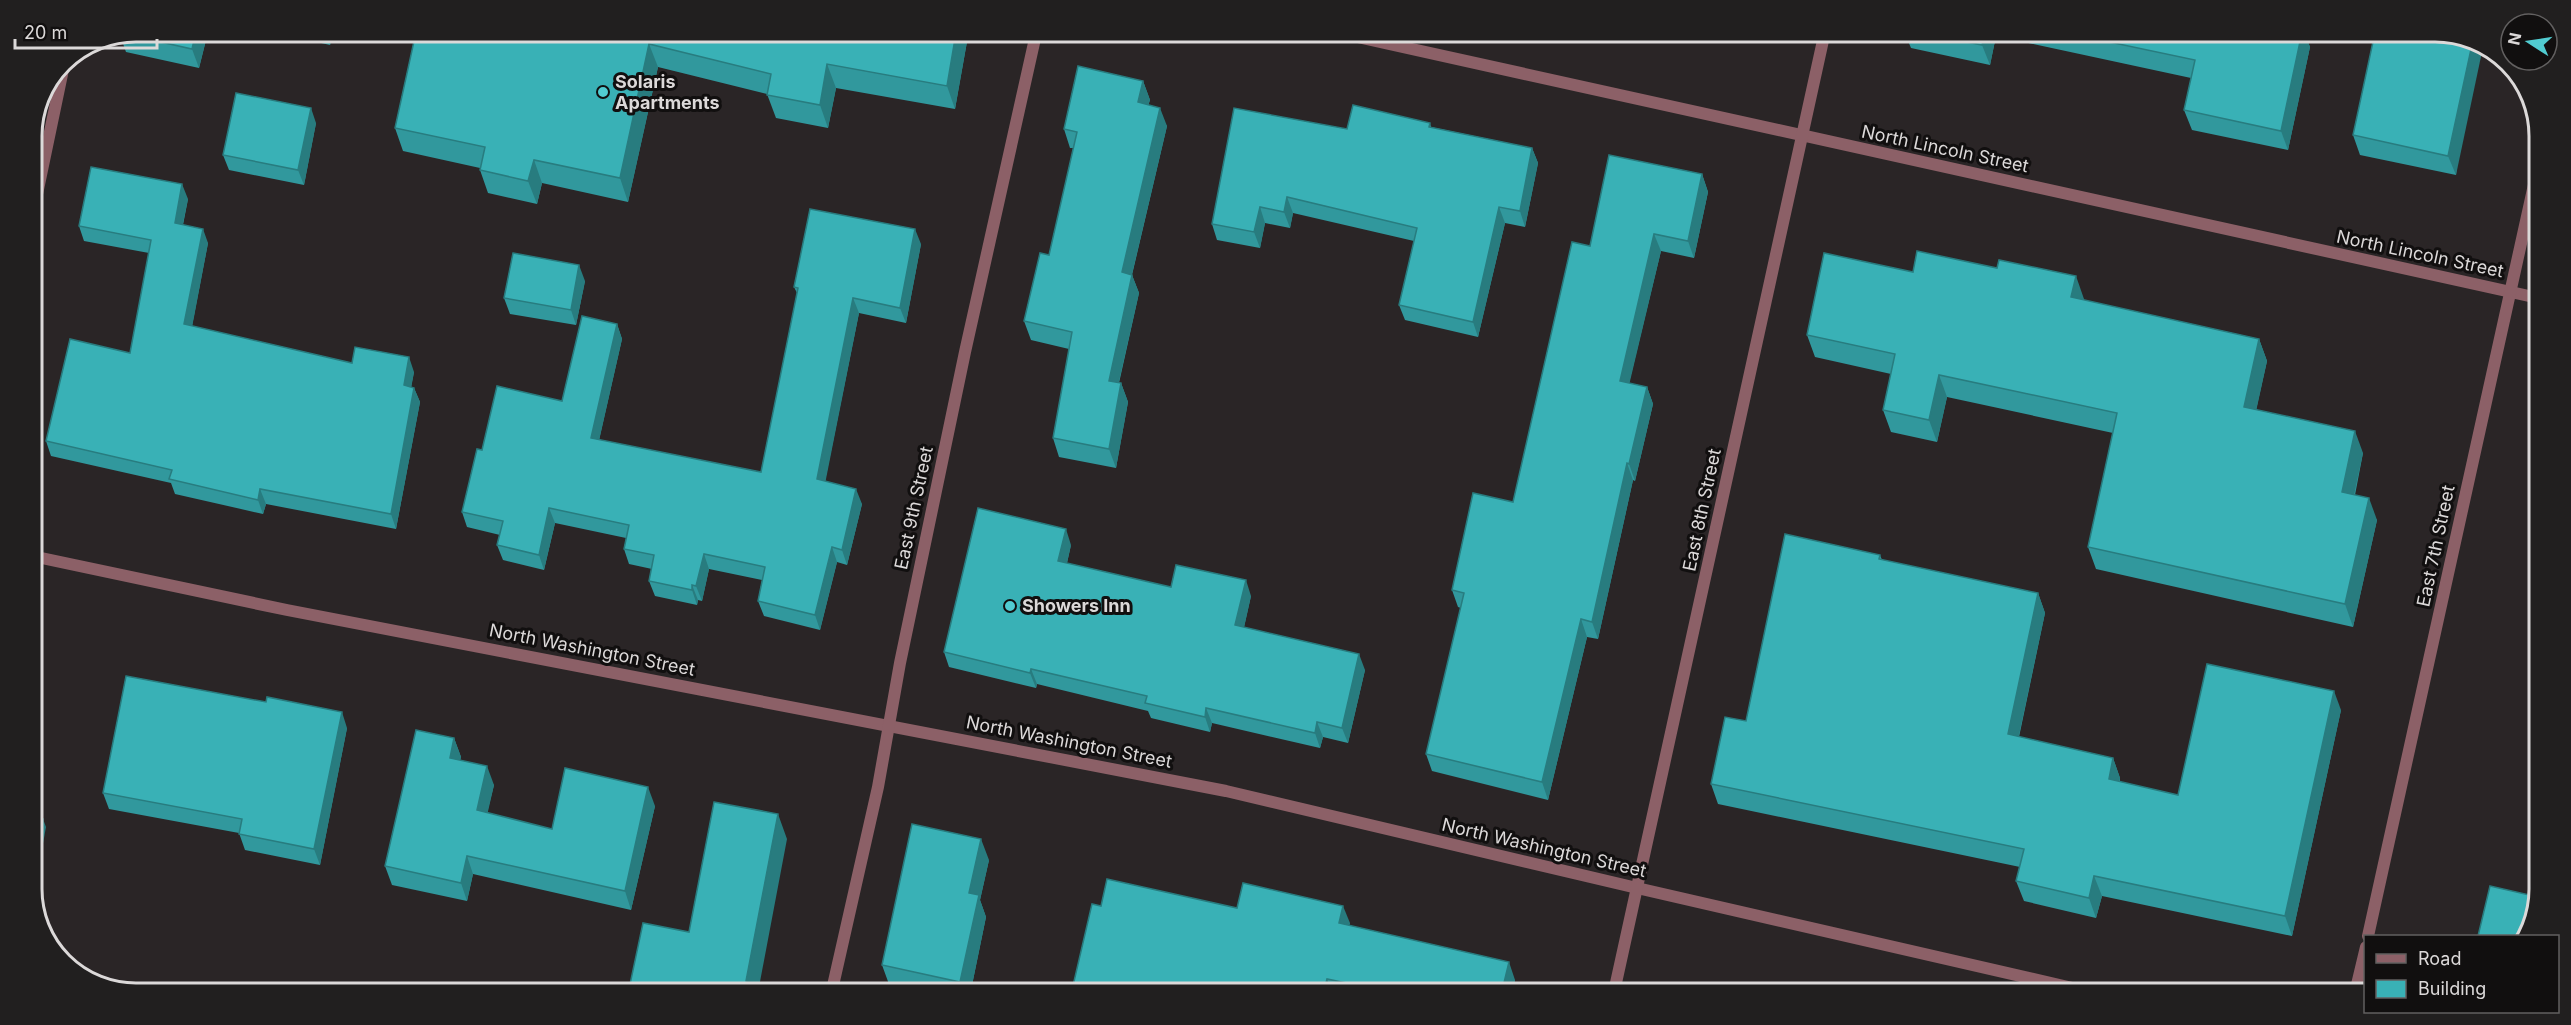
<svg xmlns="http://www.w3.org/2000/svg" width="2571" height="1025" viewBox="0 0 2571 1025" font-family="Inter,sans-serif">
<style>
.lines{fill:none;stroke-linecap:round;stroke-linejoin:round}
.minor{stroke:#8c6067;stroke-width:12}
.tertiary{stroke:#8c6067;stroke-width:12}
.wall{fill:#31989d}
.shaded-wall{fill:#287c7f}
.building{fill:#39b1b6;stroke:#287c7f;stroke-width:1.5}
.poi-dot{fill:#51ccd1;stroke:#110f0f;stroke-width:2}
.labels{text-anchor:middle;stroke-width:6;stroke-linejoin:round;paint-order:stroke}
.poi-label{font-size:18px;font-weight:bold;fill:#dcd9d9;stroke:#110f0f;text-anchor:start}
.street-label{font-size:18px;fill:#dcd9d9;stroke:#110f0f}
.rim{fill:none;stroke:#dcd9d9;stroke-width:3}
</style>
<rect width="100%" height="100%" fill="#2a2526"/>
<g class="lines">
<g class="minor">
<path d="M1344,34l1194,264"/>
<path d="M32,556l255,54 939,181 411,97 457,105"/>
<path d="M832,990l46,-203 22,-124 65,-311 71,-318"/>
<path d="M1614,992l210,-956"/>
</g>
<g class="tertiary">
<path d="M32,218l33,-158"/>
<path d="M2368,936l171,-774"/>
<path d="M2355,993l11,-46"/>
</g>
</g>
<g class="wall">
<path d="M136,32h72l-9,36 -73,-16 -6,-17z"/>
<path d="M273,32h60l-3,13z"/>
<path d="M416,32l552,2v2l-13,73 -119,-21 -8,40 -52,-10 -9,-24 -109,-27 -30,135 -86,-19 -5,21 -49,-11 -8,-23v-2l-77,-17 -8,-23z"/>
<path d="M1607,35h31l-2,7z"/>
<path d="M1906,36l400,1 4,10 -22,103 -96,-20 -8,-20 7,-32 -195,-42 -6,29 -79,-17z"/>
<path d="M2469,37l-13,138 -96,-20 -7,-20z"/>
<path d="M1143,81l7,19 -2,5 19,21 -35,149 7,18 -20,90h2l7,19 -12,66 -57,-11 -6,-19 16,-89 -38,-9 -7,-19 25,-66 25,-107h-4l-6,-19z"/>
<path d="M316,123l-12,62 -75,-15 -6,-15z"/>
<path d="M1430,123l1,4 101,21 6,15 -13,64 -20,-4 -27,114 -73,-17 -6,-15 15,-64 -121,-28 -3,15 -25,-5 -5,25 -43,-8 -5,-16 135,-95z"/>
<path d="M1702,174l6,18 -14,66 -33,-7 -32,132 18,4 6,17 -18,77 -2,-1 -35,159 -11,-2 -39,163 -116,-29 -6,-17 35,-146 -3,-1 -6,-17 61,-88 77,-256z"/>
<path d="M188,199l-5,26 25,18 -16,83 160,37 62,9 -3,15 3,1 6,14 -24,127 -130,-25 -3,10 -88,-20 -4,-11 -120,-27 -5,-15 84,-88 19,-100 -65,-12 -5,-15z"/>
<path d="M921,244l-15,79 -47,-10 -34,168 37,23 -15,61 -10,-3 -17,68 -56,-14 -6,-15 4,-21 -53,-11 -7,32 -4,-1 -1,5 -42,-9 -6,-15 3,-12 -23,-5 -5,-15 2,-11 -71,-15 -11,47 -41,-10 -6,-15 3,-10 -33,-8 -5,-15 20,-62 80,-49 55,-77 5,15 -23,101 162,32 36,-179 -3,-6z"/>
<path d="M1997,268l87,31v1l175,39 8,22 -11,49 107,43 -8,42 22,25 -24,107 -257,-58 -8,-22 25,-114 -166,-36 -10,45 -46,-10 -8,-22 8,-36 -76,-17 -8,-22 106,-63z"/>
<path d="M585,281l-9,44 -66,-11 -6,-16z"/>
<path d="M1071,545l-4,18 104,24 80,9 -7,31 121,43 -17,73 -25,-6 -3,11 -108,-25 -2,9 -59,-14 -3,-7 -111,-27 -1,4 -87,-21 -5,-15z"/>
<path d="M1880,555l2,5 156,33 7,20 -26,124 94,21 7,20v4l58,13 163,-85 -49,226 -190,-40 -6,22 -72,-17 -8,-20 4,-14 -302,-63 -7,-20 35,-63z"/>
<path d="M347,728l-27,137 -75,-15 -6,-17 -130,-24 -6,-16z"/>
<path d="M454,738l7,19 -1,3 34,25 -7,28 65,16 103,-23 -24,104 -158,-36 -6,27 -75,-16 -7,-19z"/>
<path d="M989,860l-9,40 6,17 -15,73h-66l-15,-3 -8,-22z"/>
<path d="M1101,906l136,2 113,15 -1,2 166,55 -3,11 -440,-1z"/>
</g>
<g class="shaded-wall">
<path d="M196,32h12l-9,36 -7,-19z"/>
<path d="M325,32h8l-3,13z"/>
<path d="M956,33l12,1v2l-13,73 -8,-23z"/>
<path d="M1634,35h4l-2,7z"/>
<path d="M1984,36h12l-6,29 -8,-20z"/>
<path d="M2301,37h5l4,10 -22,103 -7,-19z"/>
<path d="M2473,40l10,7 -27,128 -8,-19z"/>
<path d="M649,44l9,23 -30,135 -8,-24z"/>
<path d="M827,64l9,24 -8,40 -8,-23z"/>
<path d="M1143,81l7,19 -6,21 -6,-19z"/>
<path d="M311,108l5,15 -12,62 -6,-15z"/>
<path d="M1160,108l7,18 -39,165 -6,-19z"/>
<path d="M1532,148l6,15 -13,64 -5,-16z"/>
<path d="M534,160l8,23 -5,21 -9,-23z"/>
<path d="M1702,174l6,18 -14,66 -6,-17z"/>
<path d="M182,184l6,15 -8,39 -5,-15z"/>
<path d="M1287,197l6,16 -3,15 -6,-16z"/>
<path d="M1260,207l5,16 -5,25 -6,-16z"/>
<path d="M1499,207l6,16 -27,114 -5,-15z"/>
<path d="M203,229l5,14 -18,95 -6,-14z"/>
<path d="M915,229l6,15 -15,79 -6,-15z"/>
<path d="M1654,234l7,17 -35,147 -6,-17z"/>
<path d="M579,265l6,16 -9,44 -5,-15z"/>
<path d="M1132,275l7,18 -24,106 -6,-18z"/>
<path d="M2076,276l8,23 -4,21 -9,-23z"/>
<path d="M853,298l6,15 -36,181 -6,-15z"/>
<path d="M617,324l5,15 -26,115 -5,-16z"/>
<path d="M2259,339l8,22 -15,69 -8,-23z"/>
<path d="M409,357l5,15 -5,28 -5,-15z"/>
<path d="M1939,375l8,22 -10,45 -8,-22z"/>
<path d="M1121,383l7,19 -12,66 -7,-19z"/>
<path d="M1647,387l6,17 -18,77 -6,-17z"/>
<path d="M414,388l6,14 -24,127 -5,-15z"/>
<path d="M2355,431l8,22 -13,61 -8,-22z"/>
<path d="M1627,463l6,17 -35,159 -6,-17z"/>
<path d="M260,489l6,15 -3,10 -5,-14z"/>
<path d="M856,489l6,15 -15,61 -5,-15z"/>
<path d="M2369,498l8,22 -24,107 -8,-23z"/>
<path d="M549,508l6,15 -11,47 -5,-15z"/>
<path d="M1066,529l5,16 -7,31 -6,-15z"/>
<path d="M832,547l5,15 -17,68 -5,-15z"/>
<path d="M704,554l5,15 -7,32 -6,-15z"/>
<path d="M1246,580l5,16 -10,45 -6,-16z"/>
<path d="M692,585l6,15 -1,5 -5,-15z"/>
<path d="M2038,593l7,20 -30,141 -7,-20z"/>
<path d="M1581,619l6,18 -39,163 -6,-18z"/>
<path d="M1359,654l6,16 -17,73 -6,-15z"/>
<path d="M1031,669l6,15 -1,4 -6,-15z"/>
<path d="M2334,691l7,19 -49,226 -7,-20z"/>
<path d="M1206,708l6,15 -2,9 -5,-15z"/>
<path d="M342,712l5,16 -27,137 -6,-16z"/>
<path d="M1317,722l6,15 -3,11 -5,-15z"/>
<path d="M454,738l7,19 -4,19 -7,-18z"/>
<path d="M2113,758l7,20 -4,21 -7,-20z"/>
<path d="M487,766l7,19 -10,44 -7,-19z"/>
<path d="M648,787l7,19 -24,104 -6,-19z"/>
<path d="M778,814l9,25 -28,148 1,2h-11l-3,-8z"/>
<path d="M43,819l3,8 -13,71 -1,-2v-17z"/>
<path d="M981,839l8,21 -9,40 6,17 -15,73h-8l-3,-8 9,-89z"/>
<path d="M467,856l6,18 -6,27 -6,-18z"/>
<path d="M2094,876l8,20 -6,22 -7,-20z"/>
<path d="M1343,906l7,17 -4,18 -7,-18z"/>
<path d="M1509,962l6,18 -3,11h-10z"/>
<path d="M1327,979l4,12h-7z"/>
</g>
<g class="building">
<path d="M136,32h60l-4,17 -67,-15z"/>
<path d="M416,32l540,1 -9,53 -120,-22 -7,41 -53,-10 4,-21 -122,-30 -29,134 -86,-18 -6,21 -48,-11 5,-23 -90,-19z"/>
<path d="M1938,36h46l-2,9z"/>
<path d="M2081,36l220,1 -20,94 -97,-21 11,-50z"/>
<path d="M2374,37h95l4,3 -25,116 -95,-21z"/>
<path d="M1078,66l65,15 -5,21 22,6 -38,164 10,3 -23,106 12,2 -12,66 -56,-11 19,-106 -48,-11 16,-68 9,2 28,-123 -13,-3z"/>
<path d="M236,93l75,15 -13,62 -75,-15z"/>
<path d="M1353,105l77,18 -1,4 103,21 -12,63 -21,-4 -26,115 -74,-17 18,-77 -130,-31 -3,15 -24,-5 -6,25 -42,-8 22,-116 113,21z"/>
<path d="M1609,155l93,19 -14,67 -34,-7 -34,147 27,6 -18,77 -2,-1 -35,159 -11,-3 -39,163 -116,-28 38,-161 -12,-3 21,-97 40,9 59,-260 18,4z"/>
<path d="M91,167l91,17 -7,39 28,6 -19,95 168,39 3,-16 54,10 -5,28 10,3 -23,126 -131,-25 -2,11 -89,-21 3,-9 -126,-29 24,-102 60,14 21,-113 -72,-14z"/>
<path d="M810,209l105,20 -15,79 -47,-10 -36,181 39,10 -14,61 -10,-3 -17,68 -57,-14 7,-34 -61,-13 -8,32 -4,-1v5l-43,-9 5,-26 -30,-6 5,-24 -80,-17 -10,47 -42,-10 6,-24 -41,-9 15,-63 5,1 15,-64 65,15 20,-85 35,8 -26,114 170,34 37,-184 -4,-1z"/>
<path d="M1917,251l80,17 2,-8 77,16 -5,21 188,42 -15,68 111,24 -13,61 27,6 -24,106 -257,-57 29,-134 -178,-38 -10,45 -46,-10 12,-56 -88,-19 17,-82 89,19z"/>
<path d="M513,253l66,12 -8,45 -67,-12z"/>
<path d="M978,508l88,21 -8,32 113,26 5,-22 70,15 -11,45 124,29 -17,74 -25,-6 -2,11 -109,-25 -1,9 -60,-14 2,-7 -116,-27 -1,4 -86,-21z"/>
<path d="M1785,534l95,21 -1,4 159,34 -30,141 105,24 -4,21 69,16 29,-131 127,27 -49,225 -191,-40 -5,22 -73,-17 8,-32 -313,-65 14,-67 21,4z"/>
<path d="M126,676l140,26 1,-5 75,15 -28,137 -75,-15 3,-15 -139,-26z"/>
<path d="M416,730l38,8 -4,20 37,8 -10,44 75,19 13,-61 83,19 -23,104 -158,-35 -6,27 -76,-17z"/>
<path d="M714,802l64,12 -32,167 12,3 -1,5h-128l14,-66 46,9z"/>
<path d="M32,817l11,2 -11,60z"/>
<path d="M912,824l69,15 -12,54 10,2 -19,87 -78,-17z"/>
<path d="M1107,879l130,29 6,-25 100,23 -4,17 170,39 -7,29h-118l-57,-12 -3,12 -252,-1 20,-86 9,2z"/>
<path d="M2490,886l44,10v27l-11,13h-45z"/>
</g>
<g class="poi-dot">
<circle cx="603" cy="92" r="6"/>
<circle cx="1010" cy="606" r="6"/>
</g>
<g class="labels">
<g class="poi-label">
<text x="615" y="88">Solaris<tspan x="615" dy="21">Apartments</tspan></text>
<text x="1022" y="612">Showers Inn</text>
</g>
<g class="street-label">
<text transform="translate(1945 149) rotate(12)" y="6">North Lincoln Street</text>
<text transform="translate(2420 254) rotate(12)" y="6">North Lincoln Street</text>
<text transform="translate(914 508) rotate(-78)" y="6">East 9th Street</text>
<text transform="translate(1702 510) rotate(-78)" y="6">East 8th Street</text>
<text transform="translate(2436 546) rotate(-78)" y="6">East 7th Street</text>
<text transform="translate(592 650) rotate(11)" y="6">North Washington Street</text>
<text transform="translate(1069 742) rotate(11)" y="6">North Washington Street</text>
<text transform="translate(1544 848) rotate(13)" y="6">North Washington Street</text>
</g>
</g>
<path d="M0 0H2571V1025H0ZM136 42H2435A94 94 0 0 1 2529 136V889A94 94 0 0 1 2435 983H136A94 94 0 0 1 42 889V136A94 94 0 0 1 136 42Z" fill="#211f1f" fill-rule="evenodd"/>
<path class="rim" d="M136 42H2435A94 94 0 0 1 2529 136V889A94 94 0 0 1 2435 983H136A94 94 0 0 1 42 889V136A94 94 0 0 1 136 42Z"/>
<rect x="2364" y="935" width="195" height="78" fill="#110f0f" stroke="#626060" stroke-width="1.5"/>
<rect x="2376" y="954" width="30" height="9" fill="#8c6067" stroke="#626060" stroke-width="1.5"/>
<text x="2418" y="965" font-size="18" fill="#dcd9d9">Road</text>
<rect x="2376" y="980" width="30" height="18" fill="#39b1b6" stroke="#626060" stroke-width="1.5"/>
<text x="2418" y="995" font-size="18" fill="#dcd9d9">Building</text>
<g transform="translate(2529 42) rotate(282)"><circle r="28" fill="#110f0f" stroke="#626060" stroke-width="1.5"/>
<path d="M0-4.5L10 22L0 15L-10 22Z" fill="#51ccd1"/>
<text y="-9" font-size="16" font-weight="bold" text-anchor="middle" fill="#dcd9d9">N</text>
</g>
<path d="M15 39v9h142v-9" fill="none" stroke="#dcd9d9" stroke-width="3"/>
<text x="24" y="39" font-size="18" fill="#dcd9d9" stroke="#110f0f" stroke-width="4.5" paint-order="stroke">20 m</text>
</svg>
